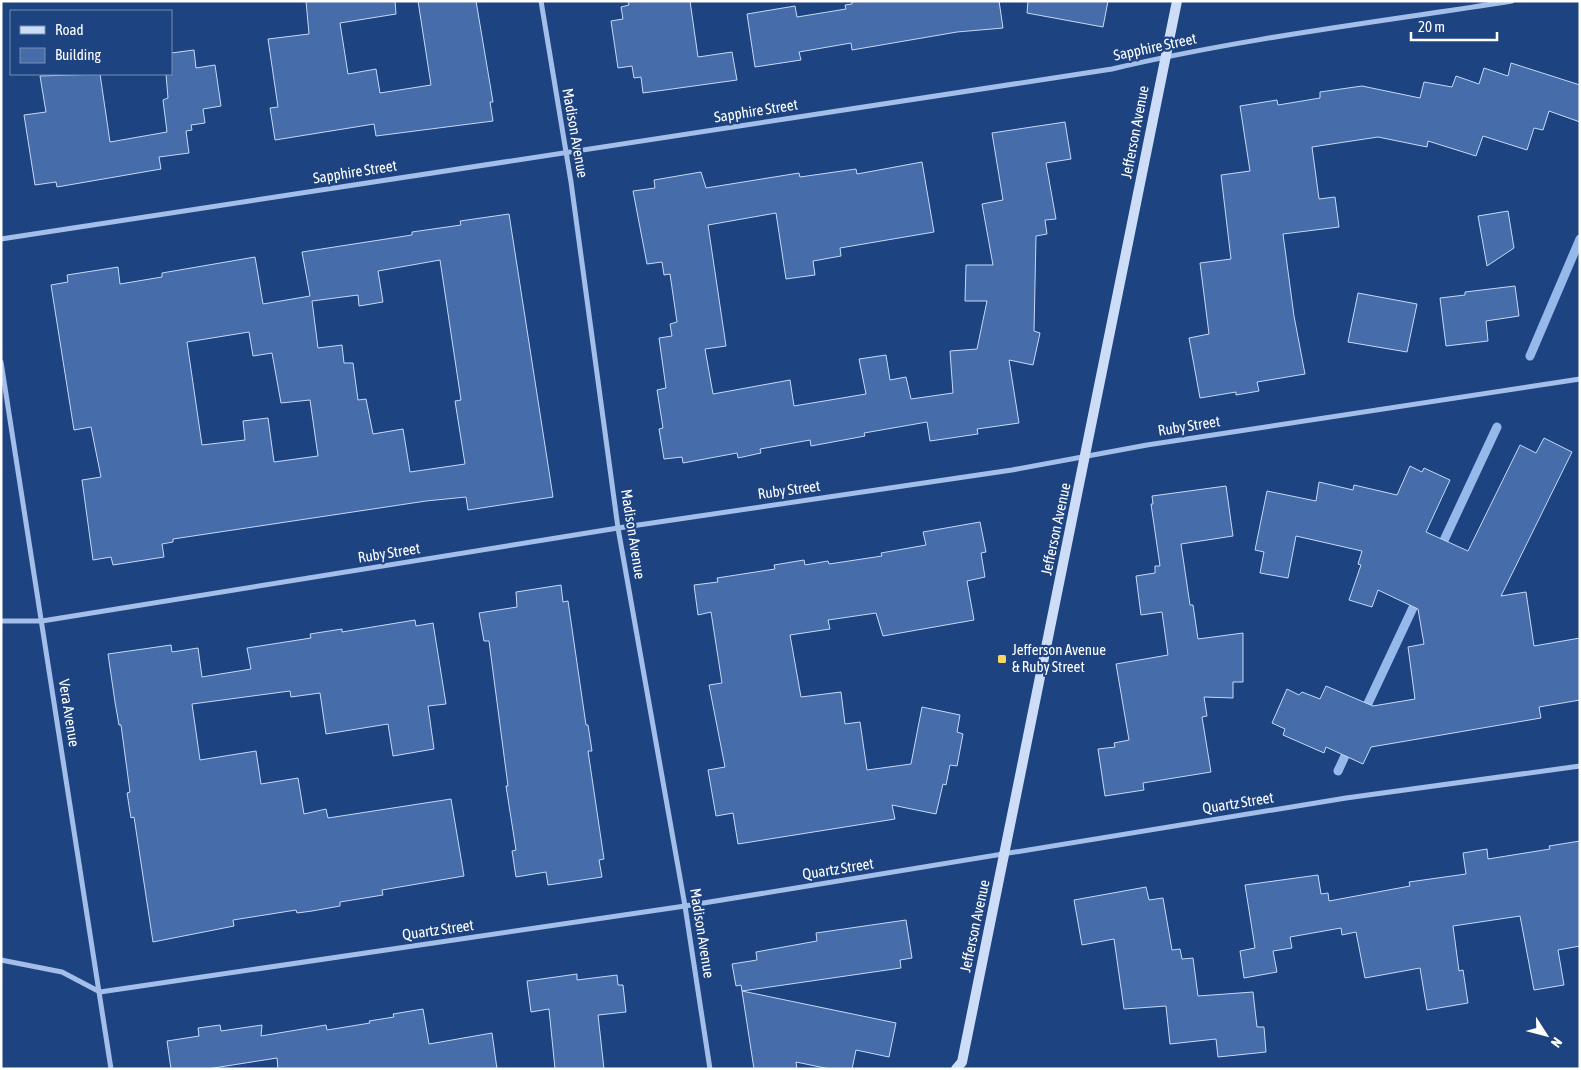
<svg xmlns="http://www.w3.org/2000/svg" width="1581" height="1070" viewBox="0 0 1581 1070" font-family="'Asap Condensed',sans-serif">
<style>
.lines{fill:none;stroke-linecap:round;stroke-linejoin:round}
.stream{stroke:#96b8eb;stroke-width:9}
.building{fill:#466caa;stroke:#c6d9f7;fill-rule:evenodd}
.street{stroke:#a2bee9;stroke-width:5}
.secondary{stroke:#cdddf7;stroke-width:10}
.poi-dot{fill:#f8d661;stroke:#1e4381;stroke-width:2}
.labels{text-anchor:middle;stroke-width:4.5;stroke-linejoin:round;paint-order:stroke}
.street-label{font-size:15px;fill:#fff;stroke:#1e4381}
.poi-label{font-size:15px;fill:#fff;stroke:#1e4381;text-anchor:start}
</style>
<rect width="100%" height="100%" fill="#1e4381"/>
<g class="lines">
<g class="stream">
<path d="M1530,356l50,-117"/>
<path d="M1439,551l58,-124"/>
<path d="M1363,714l55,-117"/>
<path d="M1338,771l12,-26"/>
</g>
</g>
<g class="building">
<path d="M306,1h89l1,13 -56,9 8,51 28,-5 4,24 51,-8 -13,-84h58l17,101h-3l3,19 -117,15 -2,-12 -99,16 -5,-32 8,-1 -10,-68 41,-5z"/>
<path d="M628,1h62l8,56 34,-5 5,28 -94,13 -2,-16 -7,1 -2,-12 -14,2 -7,-47 12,-2 -2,-12 8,-2z"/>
<path d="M852,1h147l4,27 -46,4 -105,18 -1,-7 -52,9 2,8 -46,7 -8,-53 48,-8 2,11 49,-8 -1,-4 7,-1z"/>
<path d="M1028,1h80l-5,26 -76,-14z"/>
<path d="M194,50l2,18 19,-3 6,41 -18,3 2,14 -14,2 1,5 -6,1 3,22 -30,4 2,12 -104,18 -1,-5 -21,3 -11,-70 22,-3 -6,-36 60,-2 10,68 57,-10 -4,-32 5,-2 -2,-24h5v-21z"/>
<path d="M1511,63l69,22v37l-31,-11 -6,19 -9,-2 -7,22 -44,-14 -7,20 -48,-15 -1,6 -49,-10 -66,10 7,52 16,-2 4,30 -56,7 11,82 11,58 -48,8 2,9 -23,4v-3l-36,6 -11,-60 20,-4 -9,-71 31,-4 -10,-84 29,-4 -10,-65 37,-6 1,5 42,-7v-6l42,-6 58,12 4,-16 28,5 4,-11 23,8 5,-16 24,8z"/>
<path d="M1065,122l6,37 -25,4 10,56 -11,1 2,14 -11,2 -2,95 6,2 -7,32 -24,-5 10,63 -42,6 1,5 -48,7 -3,-19 -63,11 1,3 -54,10 -1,-6 -50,9 1,4 -23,5 -1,-5 -54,10 -1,-6 -18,2 -5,-30 4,-1 -6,-38 9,-2 -7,-50 13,-2 -2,-12 7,-2 -7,-48 -6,1 -2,-13 -15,2 -14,-73 22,-3 -1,-8 47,-8 5,16 93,-15 1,4 56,-8 1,5 65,-12 12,70 -94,16 1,8 -28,5 2,14 -29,4 -10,-66 -68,12 18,121 -21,3 8,45 77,-14 4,26 72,-12 -7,-35 27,-4 4,25 16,-3 5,22 42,-6 -3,-42 27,-2 10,-48h-22l1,-36h27l-11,-61 21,-4 -11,-67z"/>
<path d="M1508,211l6,37 -27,18 -9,-50z"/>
<path d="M509,214l44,283 -85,13 -2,-13 -40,4 -253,38v3l-11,2 2,13 -51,8 -2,-8 -18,3 -11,-80 19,-3 -10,-50 -17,3 -23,-145 17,-3 -1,-7 51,-8 2,17 42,-7v-4l93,-16 8,47 47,-8 -8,-44 110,-17v-3l49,-7 -1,-4zM440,260l21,140 -6,1 10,63 -55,8 -7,-43 -30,5 -7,-35 -8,1 -5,-37h-9l-2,-18 -24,3 -6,-47 46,-6 1,11 24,-4 -5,-31zM249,332l4,24 19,-3 9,50 29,-3 8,56 -44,6 -6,-44 -25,3 2,19 -43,5 -15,-103z"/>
<path d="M1515,286l4,30 -33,5 2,20 -42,5 -6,-48 25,-3v-3z"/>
<path d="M1358,293l59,11 -10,48 -59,-10z"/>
<path d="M1544,438l28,14 -71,144 25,-4 8,54 46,-8v62l-41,7 2,11 -170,29 -8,17 -37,-17 -2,6 -41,-18 2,-6 -13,-6 15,-34 12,6 3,-3 18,7 6,-13 47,20 42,-7 -7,-52 16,-3 -6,-35 -40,-19 -6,17 -23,-7 12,-35 -3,-1 4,-13 -66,-15 -8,42 -28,-5 4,-21 -9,-2 12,-59 49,10 3,-19 34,8 1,-5 43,10 13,-29 12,6 2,-4 26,12 -24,52 42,19 52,-106 16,8z"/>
<path d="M1226,486l7,50 -52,8 9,61h3l5,34 45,-6v49h-10v16l-29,-1 3,19 -5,1 9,55 -68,11 1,7 -39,6 -7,-47 17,-2 -1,-4 15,-3 -13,-76 52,-9 -6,-43 -21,3 -5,-39 19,-3v-7h5l-9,-62h2l-1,-8z"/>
<path d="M980,522l6,30 -5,1 4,24 -18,4 7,39 -91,16 -7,-23 -48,7 2,9 -40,6 11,62 40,-5 4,32 15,-2 7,48 44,-6 11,-57 38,8 -3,17 6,2 -6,32 -7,-1 -4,20 -3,-1 -7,30 -44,-9 3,14 -157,25 -5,-31 -17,3 -8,-46 17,-3 -16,-82 13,-2 -11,-71 -13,3 -4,-30 24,-3 -1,-4 58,-9 -1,-4 30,-5 1,5 23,-4 1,3 53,-8 -1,-3 45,-8 -3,-13z"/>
<path d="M561,585l2,17 5,-1 18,124h2l4,26h-4l16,108 -5,1 3,17 -54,8 -2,-13 -30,5 -4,-26 4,-1 -10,-64h2l-19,-145h-5l-5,-28 38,-6 -1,-15z"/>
<path d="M415,620l1,6 17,-3 13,81 -18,2 6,43 -41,7 -5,-32 -62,10 -6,-41 -29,4 -1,-6 -98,13 8,56 56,-9 5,33 37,-6 6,36 22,-5 2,9 123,-19 13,77 -82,14 1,5 -43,7v4l-28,5 -15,2 -1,-3 -63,10 1,6 -81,16 -19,-125 -3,1 -4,-25 3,-1 -9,-67h-2l-4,-23 -7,-48 63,-9 1,7 26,-4 4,29 49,-8 -4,-21 64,-10 -1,-4 32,-5v3z"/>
<path d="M1580,841v105l-22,4 6,35 -30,5 -14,-74 -67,10 6,45 4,-1 5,33 -41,7 -7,-42 -55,10 -9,-46 -14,3 -1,-7 -51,9 2,11 -19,3 4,21 -33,6 -4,-27 15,-3 -10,-63 73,-10 3,19 7,-1 1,8 81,-15 -1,-4 57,-8 -3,-21 24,-4 1,10 62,-10 -1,-3z"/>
<path d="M1146,887l3,13 14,-2 9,52 8,-1 2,10 11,-1 5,38 55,-4 4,35h7l2,25 -48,5 -2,-18 -46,5 -4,-38 -42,3 -10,-70 -32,6 -8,-45z"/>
<path d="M906,920l6,38 -12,2 1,8 -159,23 -1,-6 -5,1 -4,-22 25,-4 -1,-8 61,-11 -1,-8z"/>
<path d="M577,974v6l40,-5 1,10h5l3,27 -28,3 6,54h-49l-6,-60 -18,3 -4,-31z"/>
<path d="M742,991l154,32 -7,34 -33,-7 -4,19h-22l-34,-7 1,7h-43z"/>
<path d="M423,1009l6,35 63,-11 5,36h-219l-1,-11 -70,11h-36l-4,-28 32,-5 -1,-8 22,-3 1,6 41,-6 -1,11 65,-11 1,5 43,-7 -1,-2 25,-4 -1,-3z"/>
</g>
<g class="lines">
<g class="street">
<path d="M541,1l30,181 47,346 67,378 25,163"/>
<path d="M1,239l1111,-170c131,-31 267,-47 400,-68"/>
<path d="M1,362l110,707"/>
<path d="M1,621h41l576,-93 394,-58 135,-25 433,-66"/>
<path d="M1,960l61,12 38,20 585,-86 661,-108 234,-32"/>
</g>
<path class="secondary" d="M956,1069l6,-7 215,-1061"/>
</g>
<rect class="poi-dot" x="997" y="654" width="10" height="10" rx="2.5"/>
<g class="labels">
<g class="street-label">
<text transform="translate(1155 47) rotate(-12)" y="5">Sapphire Street</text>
<text transform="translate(756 111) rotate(-9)" y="5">Sapphire Street</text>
<text transform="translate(1135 132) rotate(-79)" y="5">Jefferson Avenue</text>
<text transform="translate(575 133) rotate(80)" y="5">Madison Avenue</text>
<text transform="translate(355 172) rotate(-9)" y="5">Sapphire Street</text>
<text transform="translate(1189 426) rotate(-9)" y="5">Ruby Street</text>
<text transform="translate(789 490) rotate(-8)" y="5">Ruby Street</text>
<text transform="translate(1056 529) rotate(-78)" y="5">Jefferson Avenue</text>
<text transform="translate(633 534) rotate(81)" y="5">Madison Avenue</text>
<text transform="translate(389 553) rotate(-9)" y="5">Ruby Street</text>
<text transform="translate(69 713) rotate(81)" y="5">Vera Avenue</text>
<text transform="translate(1238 803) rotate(-9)" y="5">Quartz Street</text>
<text transform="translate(838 869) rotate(-9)" y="5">Quartz Street</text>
<text transform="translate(975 926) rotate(-78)" y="5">Jefferson Avenue</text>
<text transform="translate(438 930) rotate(-8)" y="5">Quartz Street</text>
<text transform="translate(702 933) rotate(81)" y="5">Madison Avenue</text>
</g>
<g class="poi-label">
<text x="1012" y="655">Jefferson Avenue<tspan x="1012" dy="17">&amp; Ruby Street</tspan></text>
</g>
</g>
<rect width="1581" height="1070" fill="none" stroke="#ffffff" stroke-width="5"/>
<rect x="10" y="10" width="162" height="65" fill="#1e4381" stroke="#788eb3"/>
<rect x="20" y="26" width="25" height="8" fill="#cdddf7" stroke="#788eb3"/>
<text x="55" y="35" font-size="15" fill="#ffffff">Road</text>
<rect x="20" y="48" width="25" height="15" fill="#466caa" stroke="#788eb3"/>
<text x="55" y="60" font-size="15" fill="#ffffff">Building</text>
<g transform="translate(1546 1035) rotate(126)" stroke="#1e4381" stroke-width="4" paint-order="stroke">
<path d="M0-4L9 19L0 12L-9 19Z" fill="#ffffff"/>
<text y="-8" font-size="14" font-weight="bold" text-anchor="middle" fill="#ffffff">N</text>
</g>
<path d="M1411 32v8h86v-8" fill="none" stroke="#ffffff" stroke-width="2.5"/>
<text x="1418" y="32" font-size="15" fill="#ffffff" stroke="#1e4381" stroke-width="4" paint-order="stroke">20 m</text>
</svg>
